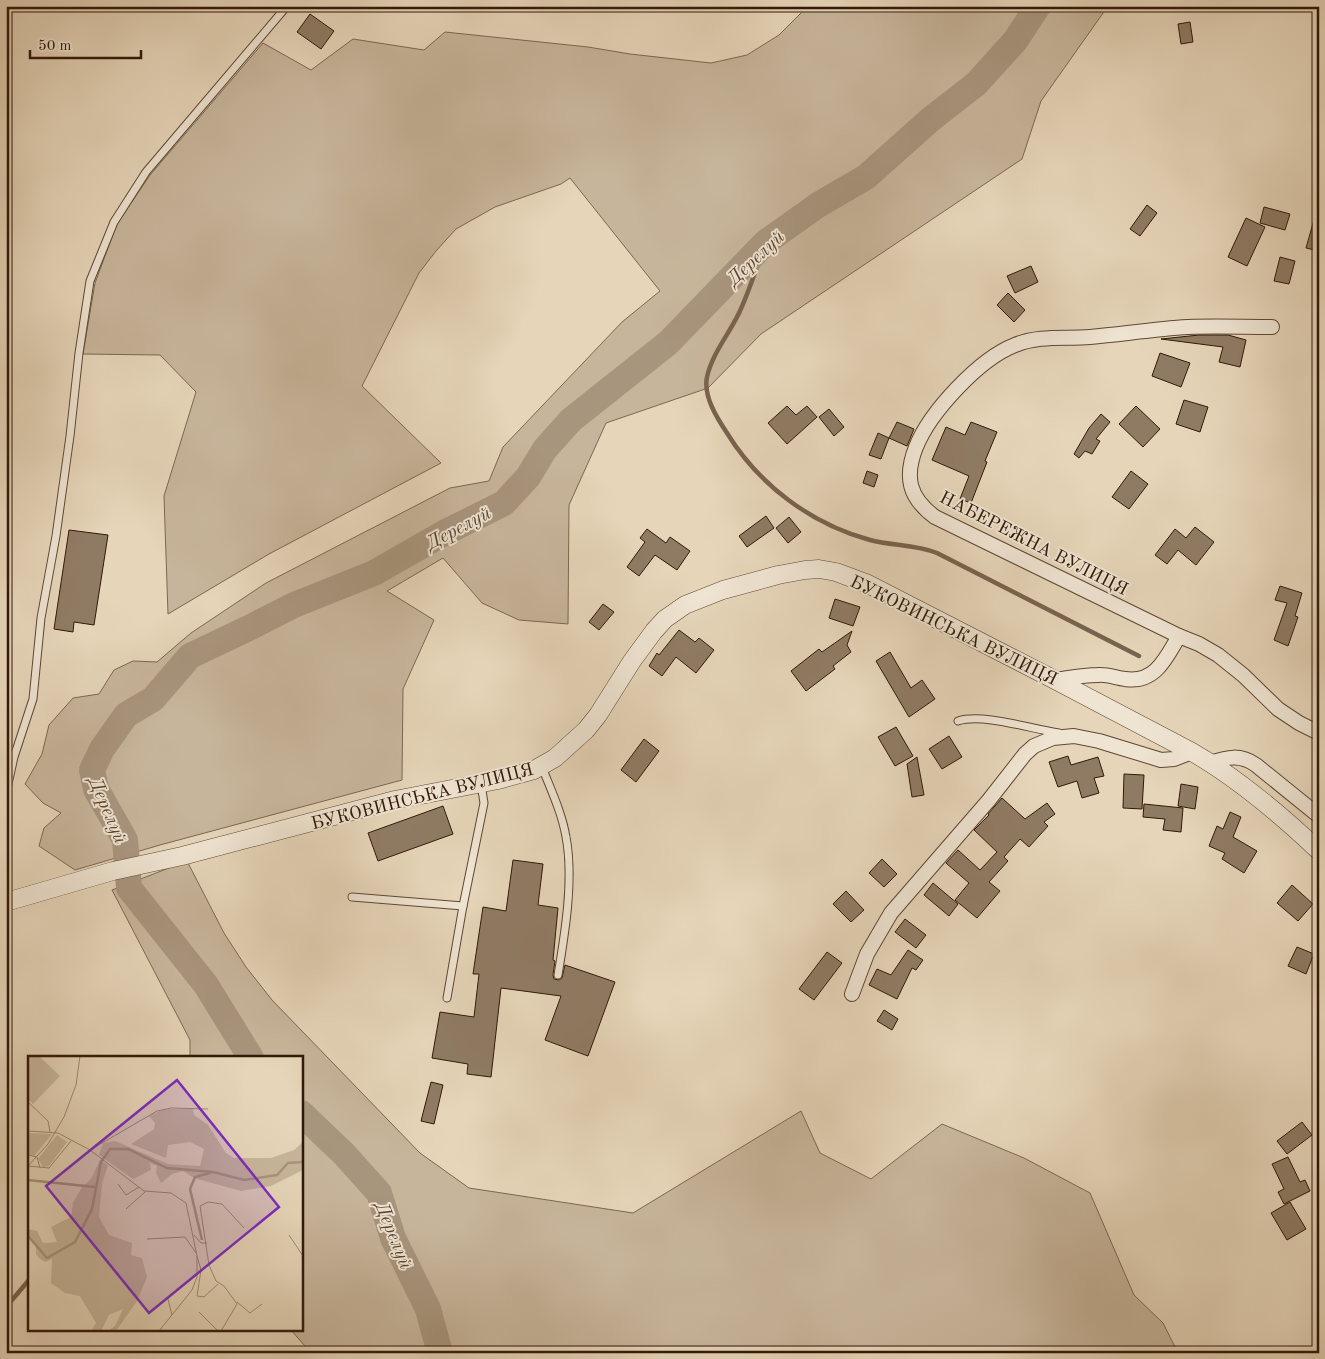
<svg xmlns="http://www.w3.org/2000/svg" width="1325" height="1359" viewBox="0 0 1325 1359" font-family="'Old Standard TT',serif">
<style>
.green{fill:#c7b59b;stroke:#7c6752}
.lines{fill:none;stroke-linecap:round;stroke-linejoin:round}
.stream{stroke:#78634e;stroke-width:4.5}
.river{stroke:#a8957d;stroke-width:26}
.building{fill:#8f7b64;stroke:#311908}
.service-casing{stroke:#5e4834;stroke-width:9}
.minor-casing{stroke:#5e4834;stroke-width:16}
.tertiary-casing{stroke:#5e4834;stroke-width:19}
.service{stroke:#efe4d2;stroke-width:7}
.minor{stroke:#efe4d2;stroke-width:14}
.tertiary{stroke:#efe4d2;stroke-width:18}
.labels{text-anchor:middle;stroke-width:4;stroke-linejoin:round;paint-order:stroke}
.street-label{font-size:18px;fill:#311908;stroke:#efe4d2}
.water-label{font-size:19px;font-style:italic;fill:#5b4431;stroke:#efe4d2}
.inset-river{fill:none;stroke:#a8957d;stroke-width:2.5}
.inset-road{fill:none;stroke:#9e8a72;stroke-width:1}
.view{fill:#7b2cbf;fill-opacity:0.15;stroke:#7b2cbf;stroke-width:2.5}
.inset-edge{fill:none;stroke:#311908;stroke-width:2.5}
</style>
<rect width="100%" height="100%" fill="#e6d5b9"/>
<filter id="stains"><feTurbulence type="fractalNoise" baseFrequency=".004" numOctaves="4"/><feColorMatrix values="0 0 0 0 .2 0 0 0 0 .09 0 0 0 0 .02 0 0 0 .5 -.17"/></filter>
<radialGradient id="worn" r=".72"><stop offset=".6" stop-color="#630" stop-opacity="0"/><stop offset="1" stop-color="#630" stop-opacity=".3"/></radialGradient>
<g class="green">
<path d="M808,6h300l-67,95 -19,58 -261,175 -53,54 -102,35 -37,82 -1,119 -49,-4 -37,-17 -39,-45 -56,33 47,29 -31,69 -1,91 -242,65 -85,25 -36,-24 5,-18 17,-15 -18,-10 -18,-19 17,-30 7,-29 24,-27 26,-4 15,-24 19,-9 24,1 34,-29 75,-50 184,-95 39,-7 14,-34 119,-125 38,-31 -90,-113 -9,6 -66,23 -39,22 -20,22 -17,22 -57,113 79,77 -172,91 -101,60 -4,-118 32,-104 -36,-37 -77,-1 12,-71 22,-59 33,-49 113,-132 48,27 42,-31 71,11 21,-18 143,15 42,7 81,9 36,-8 32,-20z"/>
<path d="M187,861l37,72 22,34 26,33 148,153 49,35 164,25 168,-102 19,42 51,26 71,-55 82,34 66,35 44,102 29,28 15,30h-867l-20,-23h10v-272h-111v-18l-78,-150z"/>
</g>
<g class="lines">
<g class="stream">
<path d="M766,242c-9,23 -16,48 -27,71 -10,21 -27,41 -32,64 -4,19 10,41 20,56 32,52 84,91 143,107 22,6 45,4 67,13l202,103"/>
<path d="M6,1307l23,-27"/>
</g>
<g class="river">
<path d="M251,1058l-45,-73 -77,-97 -4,-48 -29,-51 -4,-19 10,-21 24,-34 27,-16 37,-43 61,-29 43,-22 80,-32 70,-40 60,-30 24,-26 17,-28 26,-29 97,-77 98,-101 52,-37 48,-28 65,-58 45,-35 39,-43 23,-35"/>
<path d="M301,1113l43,41 35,39 14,45 35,71 12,44"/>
</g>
</g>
<g class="building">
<path d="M310,14l24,17 -13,18 -24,-17z"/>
<path d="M1190,22l3,20 -12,2 -3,-20z"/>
<path d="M1147,205l10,8 -17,23 -10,-7z"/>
<path d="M1264,207l26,7 -5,16 -25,-7z"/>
<path d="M1315,216h4v35l-13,-3z"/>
<path d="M1246,218l19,9 -18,39 -19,-9z"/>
<path d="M1280,257l15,4 -6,23 -15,-3z"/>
<path d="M1031,266l7,16 -23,11 -8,-17z"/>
<path d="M1008,293l17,17 -11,12 -17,-17z"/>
<path d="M1199,335h29l18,5 -6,27 -21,-5 4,-15 -62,-8z"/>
<path d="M1160,353l30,10 -9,24 -29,-11z"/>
<path d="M1184,400l24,7 -8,25 -24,-8z"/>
<path d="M787,406l9,9 11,-9 10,11 -30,27 -19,-21z"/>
<path d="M1136,406l24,23 -17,18 -24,-23z"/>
<path d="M829,409l15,18 -10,9 -15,-19z"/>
<path d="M1101,414l9,8 -14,17 4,2 -8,13 -7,-3 -6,7 -5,-4 15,-26z"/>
<path d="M897,422l17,7 -7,17 -18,-8z"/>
<path d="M971,422l26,10 -12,29 2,1 -16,41 -11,-4 9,-23 -37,-16 14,-33 19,8z"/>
<path d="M878,433l11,5 -8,21 -12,-4z"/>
<path d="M867,471l11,4 -4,12 -11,-4z"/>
<path d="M1131,471l17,13 -19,25 -17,-12z"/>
<path d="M766,516l8,12 -27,19 -8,-11z"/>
<path d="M789,517l12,15 -13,11 -12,-15z"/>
<path d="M1195,527l19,15 -18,23 -18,-15 -11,14 -12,-9 20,-26 11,9z"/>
<path d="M647,529l19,14 4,-6 20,14 -13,19 -22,-15 -16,21 -12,-9 18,-25 -5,-4z"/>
<path d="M69,530l39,5 -14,90 -20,-3 -1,10 -19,-3z"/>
<path d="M1280,586l22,7 -7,23 3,1 -10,29 -14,-6 13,-37 -12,-3z"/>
<path d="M835,599l25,8 -7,19 -24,-8z"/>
<path d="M603,604l11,8 -15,18 -10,-8z"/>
<path d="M679,630l16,12 4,-4 15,12 -18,23 -20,-16 -14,19 -13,-10 8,-13 2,2z"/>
<path d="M852,631l-5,14 4,7 -18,14 2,3 -29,22 -15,-20 28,-22 3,3z"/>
<path d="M890,652l21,36 11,-8 13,19 -26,18 -33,-56z"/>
<path d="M896,727l17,29 -18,10 -17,-29z"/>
<path d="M949,736l13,21 -20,12 -13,-20z"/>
<path d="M644,739l15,12 -23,31 -15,-12z"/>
<path d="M1068,756l3,9 27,-8 6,19 -10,2 5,15 -17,5 -5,-17 -19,6 -9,-25z"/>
<path d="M917,757l7,38 -12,2 -5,-33z"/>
<path d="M1124,774l20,1 -2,34 -19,-1z"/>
<path d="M1181,784l17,3 -3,22 -17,-3z"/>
<path d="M1002,798l23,21 22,-16 8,11 -11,8 4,4 -19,21 -9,-8 -16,18 4,4 -19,21 11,9 -23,27 -22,-18 14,-17 -23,-20 12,-13 22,20 17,-18 -23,-22 15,-15 -1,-1z"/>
<path d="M1144,804l39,4 -2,24 -18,-2 2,-11 -22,-2z"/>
<path d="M443,806l10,28 -75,27 -10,-28z"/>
<path d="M1230,812l11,5 -8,20 24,14 -13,22 -22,-14 3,-6 -16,-7 8,-20 6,3z"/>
<path d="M882,859l15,15 -13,13 -15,-14z"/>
<path d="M513,860l30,4 -5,41 20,3 -5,52 2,1 -2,14 1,4 5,1 3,-2 3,-13 50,17 -27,74 -43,-16 16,-44 -60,-8 -10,89 -24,-3 1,-10 -36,-6 8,-46 34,5 5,-43h-6l10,-67 23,4z"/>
<path d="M933,883l25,21 -9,12 -25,-21z"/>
<path d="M1292,885l21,19 -15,17 -21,-18z"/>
<path d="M846,891l18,19 -13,12 -18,-18z"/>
<path d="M905,919l21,16 -10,13 -21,-16z"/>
<path d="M1297,947l17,7 -8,20 -18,-8z"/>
<path d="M908,950l15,10 -7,10 -4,-2 -15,31 -28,-14 8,-16 14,6z"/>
<path d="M827,952l15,11 -28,37 -15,-11z"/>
<path d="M884,1010l14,9 -6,11 -15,-9z"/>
<path d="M431,1082l12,3 -9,39 -13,-3z"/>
<path d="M1302,1122l10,13 -25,19 -10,-13z"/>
<path d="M1288,1157l12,25 5,-2 5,11 -26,13 -6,-12 6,-3 -12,-25z"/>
<path d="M1290,1202l16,27 -19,11 -16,-27z"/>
</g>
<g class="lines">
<defs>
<g id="service">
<path d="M958,721c25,-8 73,8 101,12"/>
<path d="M542,767c9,23 20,46 24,70 8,42 -1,96 -8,138"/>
<path d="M6,793l8,-36 19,-58 8,-81 15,-82 14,-100 9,-83 11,-72 24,-59 32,-50 141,-166"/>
<path d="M352,897l111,9 21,-103 -3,-19"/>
<path d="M447,998l16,-92"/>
</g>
<g id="minor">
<path d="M1272,327c-28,0 -56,-1 -84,0 -33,2 -65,7 -98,10 -25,2 -51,-2 -75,8 -36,14 -85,67 -99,102 -12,30 -7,51 19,70l244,119 20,8 19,11 25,20 35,34 21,14 20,10"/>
<path d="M1055,680c14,-2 28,-5 43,-5 9,-1 18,3 27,4 30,5 41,-21 54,-43"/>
<path d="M1210,763c18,-6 30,-9 46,2l63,51"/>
<path d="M852,994l15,-40 24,-41 98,-113 36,-46 9,-8 19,-8 21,-2 25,5 62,19 13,-1 18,-7"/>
</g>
<path id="tertiary" d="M6,902l107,-31 69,-15 213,-56 103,-20 36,-10 21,-12 31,-28 12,-15 34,-54 22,-30 11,-12 20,-14 38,-15 55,-15 27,-5 14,-1 17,3 32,12 187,96 137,72c47,27 88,62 127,99"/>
</defs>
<use href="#service" class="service-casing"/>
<use href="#minor" class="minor-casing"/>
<use href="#tertiary" class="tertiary-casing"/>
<use href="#service" class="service"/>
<use href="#minor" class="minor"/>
<use href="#tertiary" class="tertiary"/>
</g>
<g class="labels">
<g class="street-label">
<text transform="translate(1034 543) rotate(27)" y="6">НАБЕРЕЖНА ВУЛИЦЯ</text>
<text transform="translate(954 630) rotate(26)" y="6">БУКОВИНСЬКА ВУЛИЦЯ</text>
<text transform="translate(422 796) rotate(-14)" y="6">БУКОВИНСЬКА ВУЛИЦЯ</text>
</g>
<g class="water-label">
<text transform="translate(755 257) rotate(-43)" y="7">Дерелуй</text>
<text transform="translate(458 527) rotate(-28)" y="7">Дерелуй</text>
<text transform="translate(109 810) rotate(67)" y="7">Дерелуй</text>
<text transform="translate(395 1235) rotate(68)" y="7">Дерелуй</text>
</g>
</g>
<g transform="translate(28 1056)">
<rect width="275" height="275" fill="#e6d5b9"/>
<path d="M0,0h11l21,20 -27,28 -5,-5zM136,53h29l1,6 14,10 18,28 8,5h37l23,-8 9,-8v28l-32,16 -30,5 -47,-13 -11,-7 -11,3 -11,9 -5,-10 1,-7 -7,-3 1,7 -18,9 -34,-24 4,-12 12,-2 53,23 32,2 4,-17 -14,-7 -22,3 -2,13 -35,-14 23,-15 1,-6 -6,-7zM1,78l1,-1 22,1 -18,22 -6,-2zM29,79l10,7 -18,24 -6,1 -5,-8zM72,104l8,5 -6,19 -3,33 10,18 23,8 -1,12 11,3 5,19 -10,24 -21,30h-8l7,-5 8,-17 -14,6 -8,16h-10l5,-8 -16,-27 -15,-3 -14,-10 1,-24 -7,3 -6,-4 -3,-4v-10l-8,-6v-9l9,2 6,12 14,-1 -6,-15 20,-10 2,-14 9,-16 9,-8z" fill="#c7b59b"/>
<path class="inset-river" d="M0,124l67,7M0,180l19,22 28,-16 17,-33 9,-47 9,-13h18l39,19 46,4 31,8 33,-5 11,-12 15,-1M174,184l-12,-51 5,-12 18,-5"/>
<path class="inset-road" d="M0,46l20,19 2,11M0,75l30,2 32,17 54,41 27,2 15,10 11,53v21l-5,13 -33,41M62,94l67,-39 14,-3 37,1M0,99l9,2 3,11M0,110l20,-22 16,-27 12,-32 4,-29M0,110l21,2 22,-27M90,128l8,11 13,-8M98,153l19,-17M166,179l7,8h6M261,179l14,21M119,183l38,-2 11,16M169,200l4,14 -4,26 7,1 14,-13M140,243l4,16M209,246l13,11 12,-9M171,256l19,19M193,275l16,-27 -13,-18 -8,-5 -7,-16 -9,-59 8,-4 14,2 22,24"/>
<path class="view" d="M149,24l102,127 -130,106 -103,-127z"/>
<rect width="275" height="275" class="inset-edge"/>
</g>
<rect width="1325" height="1359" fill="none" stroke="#e6d5b9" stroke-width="25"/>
<rect x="8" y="8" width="1310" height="1344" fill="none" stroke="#311908" stroke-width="2.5"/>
<rect x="12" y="12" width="1300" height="1334" fill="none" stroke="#311908"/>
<path d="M30 50v8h111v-8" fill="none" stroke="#311908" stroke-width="2.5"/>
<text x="38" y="50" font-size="15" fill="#311908" stroke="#efe4d2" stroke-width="4" paint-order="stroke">50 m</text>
<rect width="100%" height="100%" filter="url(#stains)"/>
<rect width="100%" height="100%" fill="url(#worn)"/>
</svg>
